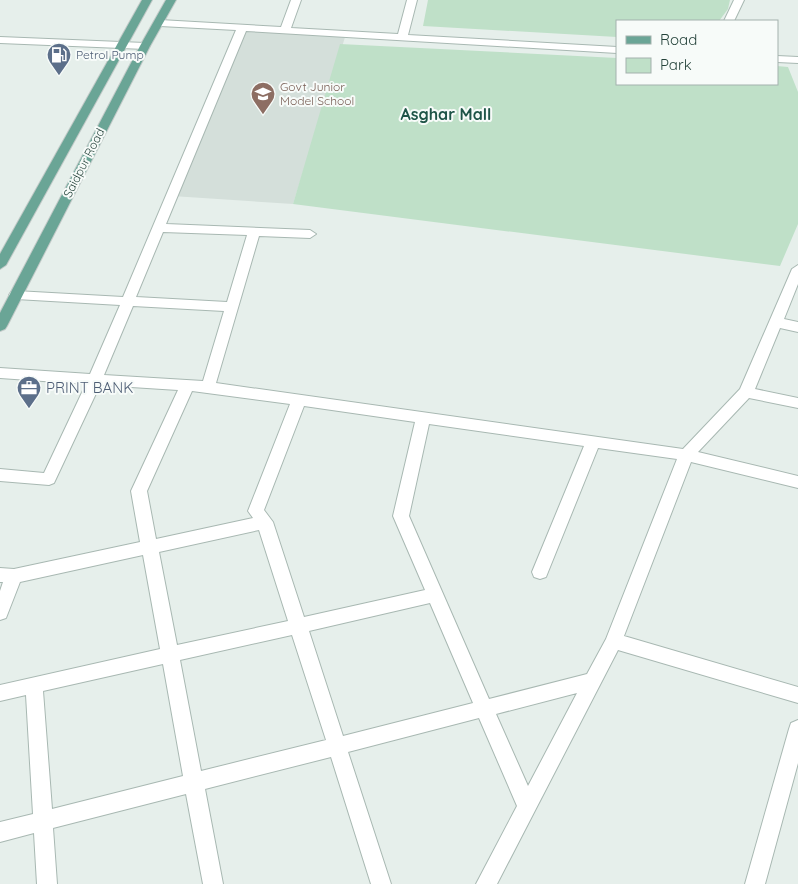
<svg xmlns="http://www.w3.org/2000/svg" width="798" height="884" viewBox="0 0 798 884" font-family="Quicksand,sans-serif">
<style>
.built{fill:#d4dfda}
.green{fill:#bfe0c8}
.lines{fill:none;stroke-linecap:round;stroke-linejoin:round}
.minor-casing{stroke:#a8b8b2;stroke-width:2}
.major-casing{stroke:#c2cac8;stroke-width:2}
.minor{fill:#fff;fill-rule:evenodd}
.major{fill:#6aa596;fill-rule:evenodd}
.labels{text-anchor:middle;stroke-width:4;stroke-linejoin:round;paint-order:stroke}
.far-service-label{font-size:12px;fill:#4e5e75;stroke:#f7fbf9;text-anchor:start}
.far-education-label{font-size:12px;fill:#785e54;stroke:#f7fbf9;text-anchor:start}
.far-street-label{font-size:12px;fill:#24423a;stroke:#f7fbf9}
.service-label{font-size:15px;fill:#4e5e75;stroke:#f7fbf9;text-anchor:start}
.far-district-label{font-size:16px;font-weight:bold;fill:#1f5548;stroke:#f7fbf9}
</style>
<rect width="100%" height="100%" fill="#e6efeb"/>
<path class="built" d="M242,28l104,6 -53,170 -121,-8z"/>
<g class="green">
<path d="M428,0h302l-2,9 -9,12h-102v16l-194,-11z"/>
<path d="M340,44l277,14v26h160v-18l11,1 10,25v132l-18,42 -487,-62z"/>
</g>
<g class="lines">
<defs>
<g id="minor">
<path d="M291,0h10l-10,28 107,6 9,-34h10l-9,35 209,12v6l-371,-22 -80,193 144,6 6,4 -6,4 -51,-2 -43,147 467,66 57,-60 52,-120 6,-4v19l-14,35 14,3v10l-18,-4 -25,61 43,9v10l-49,-10 -51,54 100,24v12l-107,-26 -67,174 174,51v16l-180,-53 -121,234h-21l41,-78 -38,-88 -131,34 43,132h-20l-40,-127 -126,32 18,95h-20l-17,-90 -133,34 4,56h-20l-3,-51 -34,9v-20l33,-8 -7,-119 -26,6v-16l160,-36 -17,-94 -123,27 -14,36 -6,2v-29l3,-9h-3v-14l14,1 126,-27 -9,-51 47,-101 -78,-5 -46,98 -5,2 -49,-4v-12l44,4 42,-89 -86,-6v-10l90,6 30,-69 -104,-6 -5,-1 -2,-3 2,-3 5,-1 107,6 113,-267 -76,-4 -5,-3 5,-3 121,7zM163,232l84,3 -20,67 -91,-5zM133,306l91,5 -21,70 -99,-6zM192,391l98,13 -42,107 5,7 -97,21 -9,-48zM304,406l111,16 -22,94 32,74 -121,27 -31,-95 -9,-12zM429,424l155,22 -52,126 2,5 6,2 6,-2 2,-5 50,-124 79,11 -71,180 -19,35 -98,25 -80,-183zM259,530l29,91 -111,24 -18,-93zM430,603l43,100 -130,33 -34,-105zM292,635l34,105 -125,31 -21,-111zM163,664l20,112 -131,33 -9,-118zM577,693l-49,93 -32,-72z"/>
<path d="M734,0h10l-10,21h-10z"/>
<path d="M0,37l145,6 5,3 -5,3 -145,-6z"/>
<path d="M777,56l21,1v6l-21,-1z"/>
<path d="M798,720v43l-33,121h-20l44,-155 2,-6z"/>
</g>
<g id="major">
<path d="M142,0h10l-146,265 -6,4v-15z"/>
<path d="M166,0h10l-26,46 -143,280 -2,3 -5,2v-18l140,-267z"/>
</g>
</defs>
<use href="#minor" class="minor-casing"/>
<use href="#major" class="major-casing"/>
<use href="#minor" class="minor"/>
<use href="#major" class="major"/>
</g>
<defs>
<symbol id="fuel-pin" viewBox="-11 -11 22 30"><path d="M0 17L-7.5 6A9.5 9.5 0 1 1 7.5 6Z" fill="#5c6f8a" stroke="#f7fbf9"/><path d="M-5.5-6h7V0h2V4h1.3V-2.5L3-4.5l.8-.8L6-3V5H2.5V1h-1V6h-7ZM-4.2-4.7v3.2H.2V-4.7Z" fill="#fff"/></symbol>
<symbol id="school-pin" viewBox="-11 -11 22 30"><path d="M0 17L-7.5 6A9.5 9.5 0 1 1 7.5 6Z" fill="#8d6e63" stroke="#f7fbf9"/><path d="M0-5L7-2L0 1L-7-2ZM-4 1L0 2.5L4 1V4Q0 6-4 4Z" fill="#fff"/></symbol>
<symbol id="office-pin" viewBox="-11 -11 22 30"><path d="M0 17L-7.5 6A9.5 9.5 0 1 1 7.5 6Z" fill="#5c6f8a" stroke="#f7fbf9"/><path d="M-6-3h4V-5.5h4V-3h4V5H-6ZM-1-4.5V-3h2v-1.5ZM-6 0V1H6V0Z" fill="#fff"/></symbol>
</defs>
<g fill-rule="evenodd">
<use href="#fuel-pin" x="45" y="41" width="28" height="38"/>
<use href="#school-pin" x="249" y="80" width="28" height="38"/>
<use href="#office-pin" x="15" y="374" width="28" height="38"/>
</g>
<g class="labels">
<g class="far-service-label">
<text x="76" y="59">Petrol Pump</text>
</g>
<g class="far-education-label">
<text x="280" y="91">Govt Junior<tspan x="280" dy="14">Model School</tspan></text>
</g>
<g class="far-street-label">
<text transform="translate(84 163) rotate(-63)" y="4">Saidpur Road</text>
</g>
<g class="service-label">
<text x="46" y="393">PRINT BANK</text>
</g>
<g class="far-district-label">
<text x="446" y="120">Asghar Mall</text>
</g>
</g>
<rect x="616" y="20" width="162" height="65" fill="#f7fbf9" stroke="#a3b1ad"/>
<rect x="626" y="36" width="25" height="8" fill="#6aa596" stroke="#a3b1ad"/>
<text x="660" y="45" font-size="15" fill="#24423a">Road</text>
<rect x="626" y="58" width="25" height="15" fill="#bfe0c8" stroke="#a3b1ad"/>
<text x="660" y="70" font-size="15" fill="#24423a">Park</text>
</svg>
